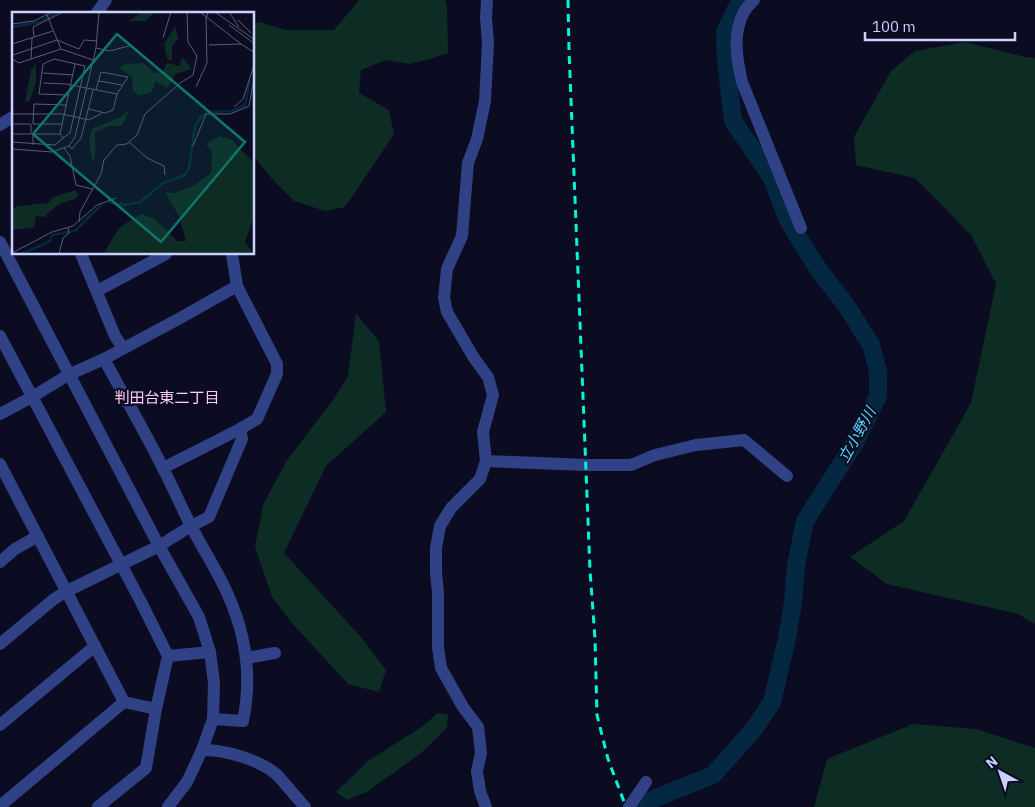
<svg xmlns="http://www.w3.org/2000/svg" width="1035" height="807" viewBox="0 0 1035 807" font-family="'IBM Plex Sans','Noto Sans JP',sans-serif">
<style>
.green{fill:#0d2c24}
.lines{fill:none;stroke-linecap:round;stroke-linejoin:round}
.river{stroke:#042841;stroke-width:18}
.minor{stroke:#304186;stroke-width:12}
.rail{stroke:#00f6d7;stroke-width:3;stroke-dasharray:8 6;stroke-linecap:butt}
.labels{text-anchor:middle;stroke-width:4.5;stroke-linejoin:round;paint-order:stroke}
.neighbourhood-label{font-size:15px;fill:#ffcdf8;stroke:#0b0c22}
.water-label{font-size:15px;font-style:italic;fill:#59d8ff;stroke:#0b0c22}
.inset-river{fill:none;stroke:#042841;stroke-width:2.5}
.inset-road{fill:none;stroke:#585b7a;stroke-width:1}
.view{fill:#0f766e;fill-opacity:0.15;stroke:#0f766e;stroke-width:2.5}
.inset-edge{fill:none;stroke:#cbd1ff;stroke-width:2.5}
</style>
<rect width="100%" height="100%" fill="#0b0c22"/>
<g class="green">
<path d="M359,0h86l2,7 1,46 -21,7 -18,4 -23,-4 -25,10 -2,23 30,17 5,24 -49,73 -20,4 -31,-10 -20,-20 -20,-24v-133l5,-2 27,8h48z"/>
<path d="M965,42l60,15 10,1v566l-17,-10 -131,-30 -37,-27 54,-36 67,-118 25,-119 -25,-49 -56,-57 -59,-13 -2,-28 37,-66 24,-20z"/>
<path d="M356,314l23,27 7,71 -60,54 -42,87 76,83 26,34 -7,22 -31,-8 -57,-62 -19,-25 -17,-50 8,-42 24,-45 47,-61 14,-23z"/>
<path d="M438,713l10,2 -1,13 -27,26 -53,38 -20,8 -11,-8 32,-31 55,-35z"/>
<path d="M913,724l63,5 59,19v59h-221l13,-48z"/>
</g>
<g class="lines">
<path class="river" d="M643,807l10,-8 60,-24 41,-46 18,-27 14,-59 7,-40 3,-38 9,-44 49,-77 24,-48v-25l-7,-26 -23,-37 -29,-38 -18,-28 -14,-24 -15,-40 -39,-57 -7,-60 -1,-29 12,-25 5,-7"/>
<g class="minor">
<path d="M754,0c-4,4 -8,8 -10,12 -12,22 -7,48 -2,70l59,146"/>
<path d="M96,14l10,-14"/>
<path d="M0,125l14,-9"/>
<path d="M0,242l159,304 40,71 11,35 4,31 -1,36 -11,31 -15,32 -19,25"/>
<path d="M81,254l34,82 8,12"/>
<path d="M97,291l69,-37"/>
<path d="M0,336l140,264 28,56 -12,53 -32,-7 -124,104"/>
<path d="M104,359c20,37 41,73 60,111 9,18 17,36 26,54 12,24 28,47 38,71 18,40 24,83 15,126l-30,-2"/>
<path d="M0,414l32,-17 36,-22 36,-16 78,-42 55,-31"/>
<path d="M486,461l101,4h44l24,-10 41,-10 48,-5 43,36"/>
<path d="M0,464l124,238"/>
<path d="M163,468l77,-39 17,-10 20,-45v-10l-40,-78 -5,-32"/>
<path d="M0,562l15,-13 23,-13"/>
<path d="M0,644l54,-45 13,-8 92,-45 32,-20 18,-9 33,-78 -2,-10"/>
<path d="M168,656l42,-4"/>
<path d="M246,658l29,-5"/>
<path d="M0,725l95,-79"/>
<path d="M202,750c21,-1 58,10 74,24 10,10 19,22 29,33"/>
<path d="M98,807l48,-39 10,-59"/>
<path d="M486,807l-6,-16 -3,-20 4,-18 -3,-26 -15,-20 -22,-39 -3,-21v-55l-2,-19v-25l4,-22 11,-18 29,-29 6,-18 -3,-29 10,-37 -5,-18 -14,-19 -27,-46 -3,-14 3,-29 15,-33 6,-73 9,-24 8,-38 3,-58 -2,-25 1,-18"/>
<path d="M629,807l17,-25"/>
</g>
<path class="rail" d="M568,0l1,50 21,520 5,69 2,76 11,44 18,48"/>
</g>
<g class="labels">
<g class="neighbourhood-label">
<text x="167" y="403">判田台東二丁目</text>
</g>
<g class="water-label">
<text transform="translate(857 435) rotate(-61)" y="5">立小野川</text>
</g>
</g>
<g transform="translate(12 12)">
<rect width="242" height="242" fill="#0b0c22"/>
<path d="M130,0h12l-8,9h-17zM163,14l3,13 -6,7v15l-5,-2 -3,-15zM170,45l10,12 -16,5 -9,14 -12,-7 -3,11 -14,4 -5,-6 -1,-13 -13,-9 5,-4 19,-1 12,10 7,-1 5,-9 13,3zM24,52v18l-6,18 -5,3 6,-33zM117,98l-7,16h-13l-14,6v26l-3,2 -3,-18 3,-13 29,-12zM208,124l12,4 22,23v54l-9,25 9,12h-151l17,-27 21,-13 14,5 22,22h9l-7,-25 -14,-24 10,1 20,-8 16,-12 1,-21 -6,-8zM63,178l4,5 -4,4 -16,5 -15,13 -8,-1 -2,11 -22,3v-19l5,-5 31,-3 5,-6z" fill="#0d2c24"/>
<path class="inset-river" d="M0,15l28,-5 17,-10M96,190l17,3 15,-3 23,-19 22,-8 4,-7 6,-42 6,-9 7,-5 24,-1 13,-6 5,-25M10,242l28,-13 2,-6 23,-4 27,-27"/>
<path class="inset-road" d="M188,0l41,32M203,0l40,28M217,0l10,15M35,3l14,34 32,11M226,8l13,13M0,12l22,-3 18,-9M217,13l26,19M22,25l-1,-10 30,-15M151,26l8,-26M0,32l41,-13M197,33l32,-1 14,9M84,36l14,3 22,-6M1,43l44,-15 22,9 5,-9 13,1M0,47l7,4 42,-14M19,47l1,-21M31,61l30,2M87,69l23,4M31,71l23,1 51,10M184,75l11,-24 -1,-46 3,-5M222,95l9,-8 12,-37M77,97l16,4 8,-3 4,-16 11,-17 -27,-5 -5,18M0,102h50l27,6 13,-7M0,112h19v10h-19M50,112h-29l1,-20 32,1M48,122l15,-70M0,130l43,3 8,-7M117,130l18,16 17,8 1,9M21,133v-11h27l3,4 7,-5 15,-67 -31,-7 -11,5 -4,30 29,1M57,134l3,3 9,-11 12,-48M181,134l13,-32h24l19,-8 6,-33M52,136l6,8 6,29 16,4M0,137l40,3 17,-6 6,-9 21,-89 3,-36M67,210l1,-10 21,-38 3,-14 13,-15 10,-1 10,-9 8,-21 35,-31 13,-8 4,-19 -9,-14 -1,-30M0,241l40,-21 21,-6 24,-21 19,-7M47,242l4,-16 6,-5 -1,-5"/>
<path class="view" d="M105,22l128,108 -84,100 -128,-108z"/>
<rect width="242" height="242" class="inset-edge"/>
</g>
<g transform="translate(1000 772) rotate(320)" stroke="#0b0c22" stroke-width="4" paint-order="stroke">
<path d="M0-4L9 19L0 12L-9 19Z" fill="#cbd1ff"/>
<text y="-8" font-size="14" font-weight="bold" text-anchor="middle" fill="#cbd1ff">N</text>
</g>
<path d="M865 32v8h150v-8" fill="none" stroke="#cbd1ff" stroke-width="2.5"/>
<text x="872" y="32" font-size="15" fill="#cbd1ff" stroke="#0b0c22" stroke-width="4" paint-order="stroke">100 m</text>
</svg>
